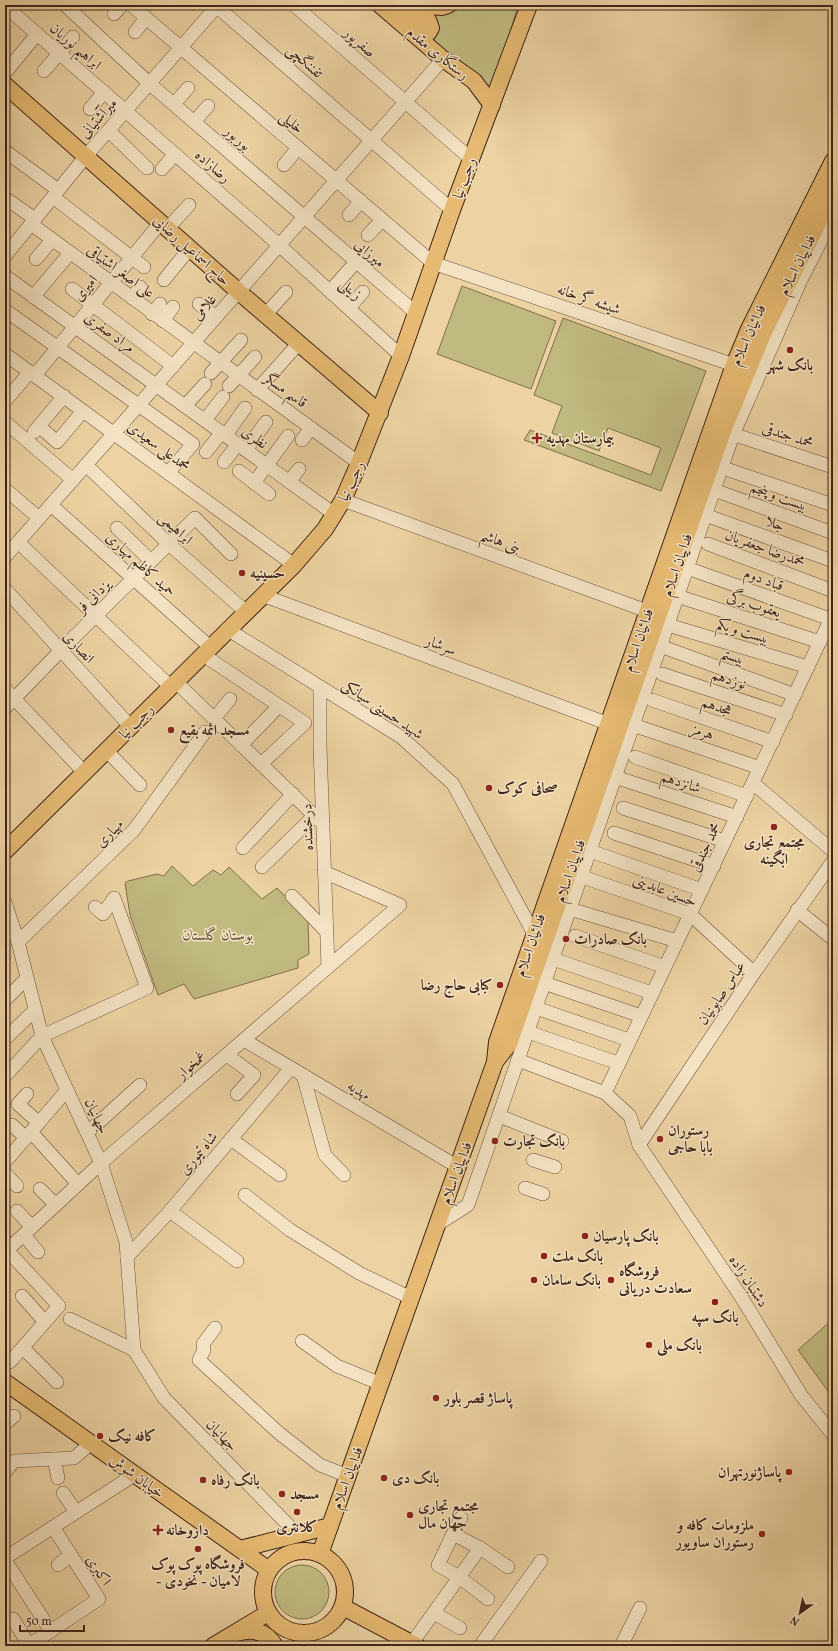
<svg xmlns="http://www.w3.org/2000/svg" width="838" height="1651" viewBox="0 0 838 1651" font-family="Vollkorn,Amiri,serif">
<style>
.green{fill:#c0ba80;stroke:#806f4d}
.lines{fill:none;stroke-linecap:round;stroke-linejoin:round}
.minor-casing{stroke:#6a503c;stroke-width:14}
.major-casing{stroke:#3f241a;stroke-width:18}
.minor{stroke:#f3e2c3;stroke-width:13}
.major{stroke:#e6ba72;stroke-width:16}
.poi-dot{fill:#8f2418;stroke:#f3e2c3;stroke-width:1.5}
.labels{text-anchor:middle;stroke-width:3;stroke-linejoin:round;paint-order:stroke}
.street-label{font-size:15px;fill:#3f241a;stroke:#f3e2c3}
.poi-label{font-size:15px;font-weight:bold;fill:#3f241a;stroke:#f3e2c3;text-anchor:start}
.park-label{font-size:15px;font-style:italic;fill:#5f4a34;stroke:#f3e2c3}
</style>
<rect width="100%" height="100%" fill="#edd3a3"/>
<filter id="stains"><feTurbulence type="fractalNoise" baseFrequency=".005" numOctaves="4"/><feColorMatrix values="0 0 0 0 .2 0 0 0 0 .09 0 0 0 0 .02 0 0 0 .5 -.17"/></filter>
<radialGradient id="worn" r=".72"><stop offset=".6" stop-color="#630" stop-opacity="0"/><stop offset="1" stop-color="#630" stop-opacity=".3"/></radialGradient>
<g class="green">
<path d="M479,5h39l-8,29 -21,62 -53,-47 -17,-38 24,2z"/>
<path d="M462,286l94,35 -25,68 -94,-35z"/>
<path d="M563,318l143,53 -45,120 -137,-51 6,-10 121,45 10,-27 -53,-20 -9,23 -47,-18 10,-27 -28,-11z"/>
<path d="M172,866l21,20 20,-16 8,5 8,-8 33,32 15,-11 31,32 1,34 -11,6v8l-104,31 -10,-15 -26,11 -28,-80 -5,-32 3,-2 29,-7 7,2z"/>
<path d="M833,1319v79l-35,-48z"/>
<circle cx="302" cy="1592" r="27"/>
</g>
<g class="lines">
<defs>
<g id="minor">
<path d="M65,5l85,79 266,229"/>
<path d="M131,5l302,258 301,102"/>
<path d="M215,5l237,205"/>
<path d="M294,5l177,154"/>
<path d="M5,6l274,239 122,111"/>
<path d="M114,14l8,-9"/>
<path d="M135,32l11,-14"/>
<path d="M44,71l29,-34"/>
<path d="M5,73l32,-39"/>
<path d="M174,104l14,-16"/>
<path d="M90,109l14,-17"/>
<path d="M194,122l14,-16"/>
<path d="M109,131l38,37"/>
<path d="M5,151l53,39"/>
<path d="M284,165l14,-17"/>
<path d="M162,169l13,-15"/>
<path d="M53,197l91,70"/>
<path d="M5,198l30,21"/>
<path d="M349,215l12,-14"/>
<path d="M31,224l328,239"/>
<path d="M168,228l21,-23"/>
<path d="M368,235l14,-15"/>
<path d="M5,256l81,-100 132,-151"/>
<path d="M36,259l16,-19"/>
<path d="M5,276l329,238"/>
<path d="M164,280l26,-32"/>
<path d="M72,289l101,77"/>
<path d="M330,291l26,-29"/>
<path d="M33,297l37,-44"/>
<path d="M132,298l8,-11"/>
<path d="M199,304l17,13"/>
<path d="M349,308l14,-16"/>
<path d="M5,310l188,134 -25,29"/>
<path d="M152,314l8,-10"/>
<path d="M266,314l20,-22"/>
<path d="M163,321l10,-14"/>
<path d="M5,354l289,211"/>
<path d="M211,373l30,-33"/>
<path d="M35,375l126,-153"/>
<path d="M229,386l26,-29"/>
<path d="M257,390l42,-47"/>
<path d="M5,401l25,-29"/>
<path d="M185,406l20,-22"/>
<path d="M205,420l18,-23"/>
<path d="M5,422l68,58"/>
<path d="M39,426l18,16 26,-31"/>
<path d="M34,432l30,-36"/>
<path d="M726,432l107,35"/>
<path d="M226,435l19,-27"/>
<path d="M302,440l9,-12"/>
<path d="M246,450l20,-28"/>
<path d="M206,452l16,-20"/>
<path d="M224,462l14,-18"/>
<path d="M86,465l83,79 76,67"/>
<path d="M729,470l104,35"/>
<path d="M239,471l30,23"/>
<path d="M289,482l10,-13"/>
<path d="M254,483l34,-47"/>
<path d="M5,489l34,29"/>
<path d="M714,490l119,43"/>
<path d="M343,500l304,111"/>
<path d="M51,505l159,142"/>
<path d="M705,515l128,46"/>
<path d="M117,528l34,33"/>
<path d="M18,542l152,144"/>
<path d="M708,544l125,47"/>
<path d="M5,557l438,-498"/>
<path d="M687,568l143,51"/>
<path d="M5,589l125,137"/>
<path d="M262,595l347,129"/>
<path d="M677,596l143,46"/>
<path d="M668,625l140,42"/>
<path d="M227,629l174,108 52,47 81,150"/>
<path d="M660,646l135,49"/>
<path d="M202,654l103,69 -44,41"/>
<path d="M662,674l124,41"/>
<path d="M175,681l148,143"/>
<path d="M320,687v60l8,219"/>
<path d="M5,689l79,83"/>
<path d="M652,700l121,42"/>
<path d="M5,708l67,-69 123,-121 36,36"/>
<path d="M214,719l16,-20"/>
<path d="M633,725l127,43"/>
<path d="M241,745l38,-39"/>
<path d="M106,750l34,35"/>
<path d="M635,757l112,39"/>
<path d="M615,777l122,40"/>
<path d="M753,783l80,68"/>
<path d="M623,808l102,33"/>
<path d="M614,833l100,33"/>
<path d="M243,848l50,-54"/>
<path d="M590,851l112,39"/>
<path d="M262,867l52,-51"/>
<path d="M574,874l116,40 64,59"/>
<path d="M292,896l34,35"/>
<path d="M5,902l13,40 24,94 59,127 25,79 8,108 30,48 133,136"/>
<path d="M570,909l107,32"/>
<path d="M797,910l36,29"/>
<path d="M575,936l90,31"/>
<path d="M18,942l116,-112 71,-98"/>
<path d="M553,959l99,34"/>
<path d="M544,983l97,33"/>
<path d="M5,1000l22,-22"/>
<path d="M536,1008l93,32"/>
<path d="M528,1032l90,31"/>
<path d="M5,1039l30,-29"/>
<path d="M244,1040l214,127"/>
<path d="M227,1055l27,20 -17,19"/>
<path d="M518,1060l87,33 25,23 9,29 101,150 61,100 32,40"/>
<path d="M303,1075l22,80 19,20"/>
<path d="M5,1076l37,-40 105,-48 -33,-90 -11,16 -8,-7"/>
<path d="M605,1093l228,-479"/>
<path d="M27,1094l-9,10 21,19"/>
<path d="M499,1116l63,25"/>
<path d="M12,1125l14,13"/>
<path d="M31,1132l47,52"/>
<path d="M87,1133l53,-48"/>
<path d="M231,1139l49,36"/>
<path d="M639,1145l115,-172 79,-112"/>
<path d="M533,1160l22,7"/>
<path d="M5,1162l62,-72"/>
<path d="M5,1173l12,13"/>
<path d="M525,1188l18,6"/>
<path d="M40,1189l16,16"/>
<path d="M245,1195l45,35 69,43 52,25"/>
<path d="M17,1211l15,16"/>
<path d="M170,1211l67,50"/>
<path d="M438,1224l30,-19 265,-770 68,-155 32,-63"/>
<path d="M24,1235l14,17"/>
<path d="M5,1248l54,58 -49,56"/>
<path d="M5,1252l96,-89 299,-258 -76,-33"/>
<path d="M127,1257l43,-46 121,-143"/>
<path d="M22,1296l23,26"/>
<path d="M70,1319l64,31"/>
<path d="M215,1328l-12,16 1,6 -5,10 80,73 41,32 28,11"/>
<path d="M302,1341l35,25 44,18"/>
<path d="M23,1348l34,34"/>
<path d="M5,1424l9,-8"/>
<path d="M54,1459l4,19"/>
<path d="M5,1472l9,-11 60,-3 17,-15"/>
<path d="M63,1493l13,19"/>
<path d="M453,1534l8,-16"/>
<path d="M5,1558l129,-83"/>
<path d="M5,1560l46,71"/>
<path d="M58,1565l13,-10"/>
<path d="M488,1599l-29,-22 -21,-12 15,-31 27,14 28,19"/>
<path d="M434,1613l26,15"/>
<path d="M13,1619l16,26"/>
<path d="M412,1643l68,-95"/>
<path d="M28,1646l71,-47 -46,-72"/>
<path d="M480,1646l61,-85"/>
<path d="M621,1646l19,-38"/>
</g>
<g id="major">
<path d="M380,5l63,54 31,22 18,24"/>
<path d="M401,5l9,8 18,7 3,8 -3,5 -6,1 -12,-8"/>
<path d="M417,5l25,2 6,-2"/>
<path d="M5,85l234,207 141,121"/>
<path d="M5,851l289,-286 31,-36 18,-29 16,-37 42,-107 51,-146 77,-205"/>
<path d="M495,1062l2,-20 237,-677 15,-36 84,-168"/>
<path d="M5,1382l264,188"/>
<path d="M240,1549l90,-23"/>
<circle cx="304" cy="1592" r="41"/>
<path d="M320,1554l175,-492 14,-18 214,-613 40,-97 70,-141"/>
<path d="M343,1607l74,39"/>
<path d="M237,1633c15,-5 29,-2 38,13"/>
<path d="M213,1646l55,-33"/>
</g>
</defs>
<use href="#minor" class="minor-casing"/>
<use href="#major" class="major-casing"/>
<use href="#minor" class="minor"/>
<use href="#major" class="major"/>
</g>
<g class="poi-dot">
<circle cx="790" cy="350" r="4"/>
<path d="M535 432h4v4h4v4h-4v4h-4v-4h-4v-4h4z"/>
<circle cx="242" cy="573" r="4"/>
<circle cx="171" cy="730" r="4"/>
<circle cx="489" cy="788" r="4"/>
<circle cx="774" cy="827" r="4"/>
<circle cx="566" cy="939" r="4"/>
<circle cx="500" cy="985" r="4"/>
<circle cx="660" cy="1139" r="4"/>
<circle cx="495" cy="1141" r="4"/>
<circle cx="585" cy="1236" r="4"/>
<circle cx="544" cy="1256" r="4"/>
<circle cx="534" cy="1280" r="4"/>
<circle cx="611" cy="1280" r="4"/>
<circle cx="715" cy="1302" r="4"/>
<circle cx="649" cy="1345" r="4"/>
<circle cx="436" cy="1398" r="4"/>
<circle cx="100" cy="1436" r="4"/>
<circle cx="789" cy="1472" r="4"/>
<circle cx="384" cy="1478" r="4"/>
<circle cx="203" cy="1480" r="4"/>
<circle cx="282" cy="1494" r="4"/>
<circle cx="297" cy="1512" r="4"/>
<circle cx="410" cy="1515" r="4"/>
<path d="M156 1524h4v4h4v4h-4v4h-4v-4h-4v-4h4z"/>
<circle cx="762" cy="1534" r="4"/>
<circle cx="198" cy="1549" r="4"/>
</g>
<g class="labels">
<g class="street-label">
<text transform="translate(360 42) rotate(41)" y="5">صفرپور</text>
<text transform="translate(76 46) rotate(41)" y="5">ابراهیم نوریان</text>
<text transform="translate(438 53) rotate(39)" y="5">رستگاری مقدم</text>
<text transform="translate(305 61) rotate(41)" y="5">تفننگچی</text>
<text transform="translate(98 118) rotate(-48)" y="5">میرآشتیانی</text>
<text transform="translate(292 122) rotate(40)" y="5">خلیلی</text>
<text transform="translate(238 138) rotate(41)" y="5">بوربور</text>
<text transform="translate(213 166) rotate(41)" y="5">رضازاده</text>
<text transform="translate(464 178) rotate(-70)" y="5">رجب نیا</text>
<text transform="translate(192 250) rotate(42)" y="5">حاج اسماعیل رضایی</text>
<text transform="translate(370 253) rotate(41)" y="5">میرزایی</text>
<text transform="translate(797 265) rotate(-64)" y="5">فداییان اسلام</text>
<text transform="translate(121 271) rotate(36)" y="5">علی اصغر اشتیاقی</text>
<text transform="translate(85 288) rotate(-51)" y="5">امیری</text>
<text transform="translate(351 289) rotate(42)" y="5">زینلی</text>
<text transform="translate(589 299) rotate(19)" y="5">شیشه گر خانه</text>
<text transform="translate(204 307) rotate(-49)" y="5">غلامی</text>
<text transform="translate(110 332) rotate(36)" y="5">مراد صفری</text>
<text transform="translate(748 335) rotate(-66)" y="5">فدائیان اسلام</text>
<text transform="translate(286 390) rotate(36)" y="5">قاسم مسگر</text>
<text transform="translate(788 435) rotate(18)" y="5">محمد جندقی</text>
<text transform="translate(255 437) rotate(36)" y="5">نظری</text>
<text transform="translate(159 446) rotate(36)" y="5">محمدعلی سعیدی</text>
<text transform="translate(351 481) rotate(-65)" y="5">رجب نیا</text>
<text transform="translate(779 496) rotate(20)" y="5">بیست و پنجم</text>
<text transform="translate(775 523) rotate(20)" y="5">جلا</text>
<text transform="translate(176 528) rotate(43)" y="5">ابراهیمی</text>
<text transform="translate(501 541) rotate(20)" y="5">بنی هاشم</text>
<text transform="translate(765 548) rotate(20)" y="5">محمدرضا جعفریان</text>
<text transform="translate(141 564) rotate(42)" y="5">حمید کاظم مهیاری</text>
<text transform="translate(677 565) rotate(-71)" y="5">فداییان اسلام</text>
<text transform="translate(764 579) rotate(20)" y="5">قباد دوم</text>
<text transform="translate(93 596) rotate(-44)" y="5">یزدانی فر</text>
<text transform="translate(754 604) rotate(18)" y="5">یعقوب برگی</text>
<text transform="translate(743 631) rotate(17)" y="5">بیست و یکم</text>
<text transform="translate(638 640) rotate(-71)" y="5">فدائیان اسلام</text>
<text transform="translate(441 645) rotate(20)" y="5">سرشار</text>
<text transform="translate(79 647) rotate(47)" y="5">انصاری</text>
<text transform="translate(733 656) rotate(20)" y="5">بیستم</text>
<text transform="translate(729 679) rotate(18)" y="5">نوزدهم</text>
<text transform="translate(717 706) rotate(19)" y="5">هجدهم</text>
<text transform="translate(383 709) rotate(34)" y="5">شهید حسینی سیانکی</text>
<text transform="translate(136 721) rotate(-45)" y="5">رجب نیا</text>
<text transform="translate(702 731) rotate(18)" y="5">هرمز</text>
<text transform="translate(681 782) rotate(18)" y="5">شانزدهم</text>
<text transform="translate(307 827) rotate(-92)" y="5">درخشنده</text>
<text transform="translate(109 833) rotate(-45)" y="5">مهیاری</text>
<text transform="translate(705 847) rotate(-64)" y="5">محمد جندقی</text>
<text transform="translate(570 871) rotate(-71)" y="5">فداییان اسلام</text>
<text transform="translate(665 890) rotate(21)" y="5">حسین عابدینی</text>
<text transform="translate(530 945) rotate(-71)" y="5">فدائیان اسلام</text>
<text transform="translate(721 993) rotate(-56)" y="5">عباس صابونیان</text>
<text transform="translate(191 1065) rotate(-41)" y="5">غمخوار</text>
<text transform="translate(359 1090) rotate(31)" y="5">مهدیه</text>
<text transform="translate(97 1116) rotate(65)" y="5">جهانیان</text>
<text transform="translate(198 1153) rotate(-50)" y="5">شاه تیموری</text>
<text transform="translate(456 1173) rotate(-70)" y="5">فداییان اسلام</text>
<text transform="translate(749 1281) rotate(57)" y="5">دشتبان زاده</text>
<text transform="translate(222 1435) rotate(46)" y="5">جهانیان</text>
<text transform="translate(137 1476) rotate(36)" y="5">خیابان شوش</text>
<text transform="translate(347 1478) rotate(-70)" y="5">فداییان اسلام</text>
<text transform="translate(99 1570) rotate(57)" y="5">اکبری</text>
</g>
<g class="poi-label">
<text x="790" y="370" text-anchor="middle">بانک شهر</text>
<text x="546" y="443">بیمارستان مهدیه</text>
<text x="250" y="578">حسینیه</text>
<text x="179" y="735">مسجد ائمه بقیع</text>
<text x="497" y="793">صحافی کوک</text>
<text x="774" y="847" text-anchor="middle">مجتمع تجاری<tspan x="774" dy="17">ابگینه</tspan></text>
<text x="574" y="944">بانک صادرات</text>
<text x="492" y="990" text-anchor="end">کبابی حاج رضا</text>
<text x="668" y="1135">رستوران<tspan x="668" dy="17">بابا حاجی</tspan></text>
<text x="503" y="1146">بانک تجارت</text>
<text x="593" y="1241">بانک پارسیان</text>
<text x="552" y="1261">بانک ملت</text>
<text x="619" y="1276">فروشگاه<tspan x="619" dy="17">سعادت دریانی</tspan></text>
<text x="542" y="1285">بانک سامان</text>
<text x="715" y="1322" text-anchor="middle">بانک سپه</text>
<text x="657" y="1350">بانک ملی</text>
<text x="444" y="1403">پاساژ قصر بلور</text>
<text x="108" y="1441">کافه نیک</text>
<text x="781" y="1477" text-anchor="end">پاساژنورتهران</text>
<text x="392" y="1483">بانک دی</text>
<text x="211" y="1485">بانک رفاه</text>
<text x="290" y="1499">مسجد</text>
<text x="418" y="1511">مجتمع تجاری<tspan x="418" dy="17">جهان مال</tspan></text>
<text x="754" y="1530" text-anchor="end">ملزومات کافه و<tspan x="754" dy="17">رستوران ساویور</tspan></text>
<text x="297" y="1532" text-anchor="middle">کلانتری</text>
<text x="166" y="1535">داروخانه</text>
<text x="198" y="1569" text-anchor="middle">فروشگاه پوک پوک<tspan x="198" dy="17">- لاميان - نخودی</tspan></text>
</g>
<g class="park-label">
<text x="218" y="940">بوستان گلستان</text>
</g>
</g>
<rect width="838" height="1651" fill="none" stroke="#edd3a3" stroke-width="20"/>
<rect x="6" y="6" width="826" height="1639" fill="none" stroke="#3f241a" stroke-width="2"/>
<rect x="10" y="10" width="818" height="1631" fill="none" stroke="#3f241a"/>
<g transform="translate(800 1613) rotate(213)" stroke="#f3e2c3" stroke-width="3" paint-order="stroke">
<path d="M0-3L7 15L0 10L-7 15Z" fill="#3f241a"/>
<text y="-6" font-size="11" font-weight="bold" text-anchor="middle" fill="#3f241a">N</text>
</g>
<path d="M20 1625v6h64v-6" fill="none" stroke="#3f241a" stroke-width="2"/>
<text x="26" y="1625" font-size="12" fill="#3f241a" stroke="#f3e2c3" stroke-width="3" paint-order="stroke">50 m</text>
<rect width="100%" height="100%" filter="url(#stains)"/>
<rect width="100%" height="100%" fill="url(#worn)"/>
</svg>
